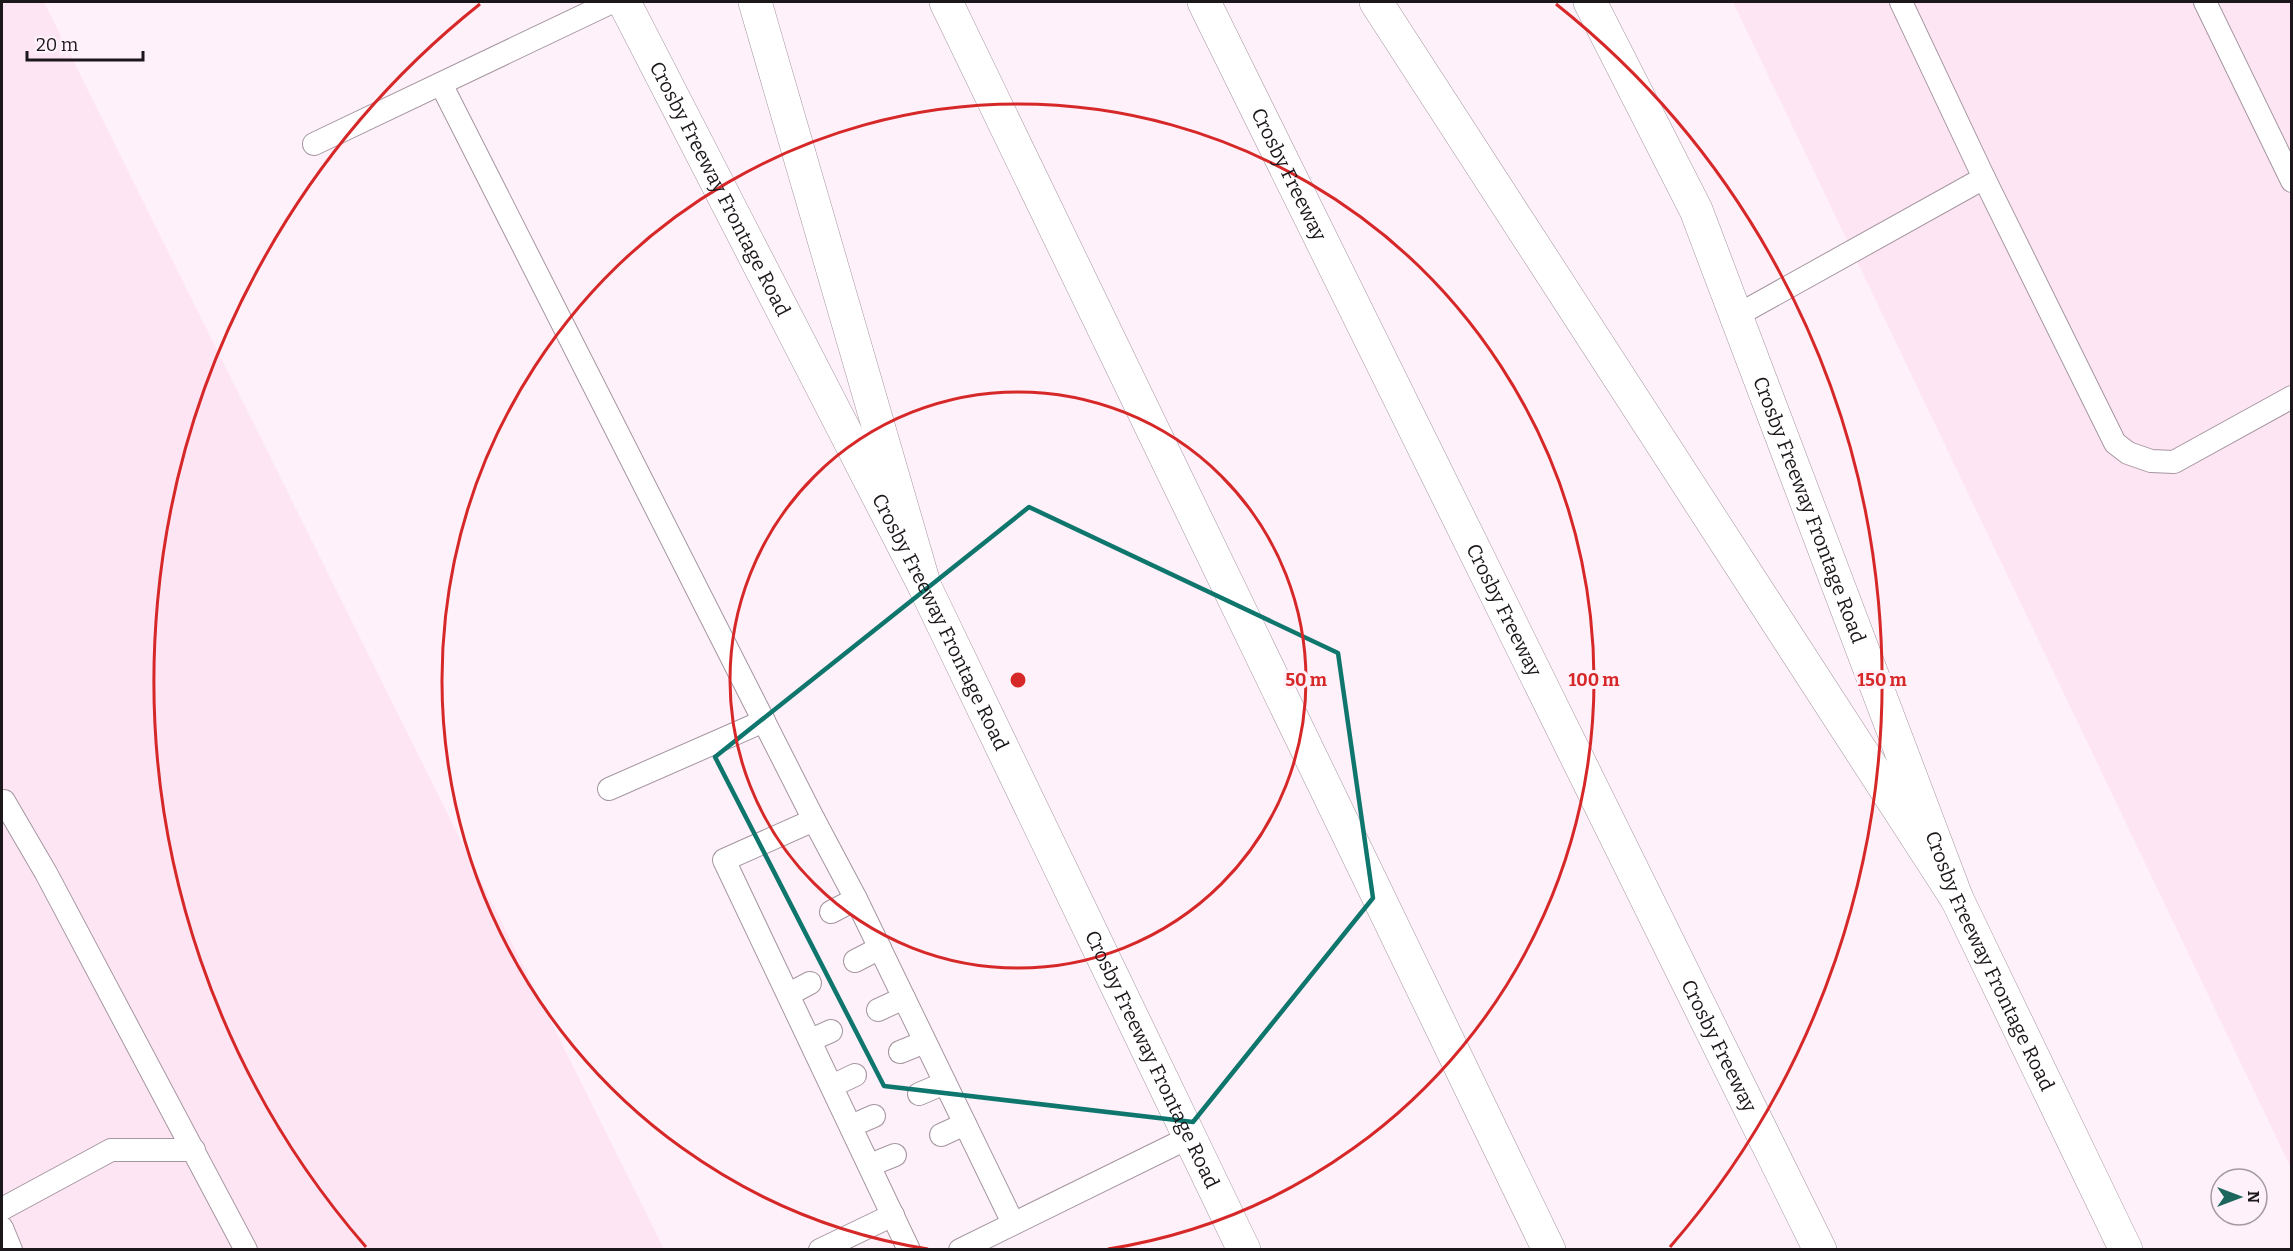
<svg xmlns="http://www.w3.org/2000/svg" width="2293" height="1251" viewBox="0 0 2293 1251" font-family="Bitter,serif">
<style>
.built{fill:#fde5f4}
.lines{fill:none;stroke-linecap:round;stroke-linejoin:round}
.lane-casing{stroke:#a596a0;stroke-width:24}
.secondary-casing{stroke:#a596a0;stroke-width:34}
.highway-casing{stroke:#a596a0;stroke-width:34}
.lane{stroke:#fff;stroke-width:22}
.secondary{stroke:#fff;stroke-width:33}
.highway{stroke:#fff;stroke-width:33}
.marked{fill:none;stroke:#0f766e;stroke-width:4.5;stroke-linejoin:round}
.ring{fill:none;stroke:#d62828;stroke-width:3}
.labels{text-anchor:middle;stroke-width:6;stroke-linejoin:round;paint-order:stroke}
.street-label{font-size:20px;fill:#1c171a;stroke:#fef1f9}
.centre{fill:#d62828;stroke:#fef1f9;stroke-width:3}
.ring-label{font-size:18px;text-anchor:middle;font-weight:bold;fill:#d62828;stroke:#fef1f9;stroke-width:6;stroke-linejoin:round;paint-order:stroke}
</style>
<rect width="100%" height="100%" fill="#fef1f9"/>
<g class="built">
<path d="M2,2h42l620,1247 -662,1z"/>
<path d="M1733,2h558v1166z"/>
</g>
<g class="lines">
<defs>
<g id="lane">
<path d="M1901,2l83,176 131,265 13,10 23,8 23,1 118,-65"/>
<path d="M2205,2l87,179"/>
<path d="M441,84l373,736 -90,40 185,390"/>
<path d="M314,144l298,-142"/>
<path d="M1736,316l248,-138"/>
<path d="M609,789l155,-68"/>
<path d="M2,802l2,-1 42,72 200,377"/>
<path d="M814,820l42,79 157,324"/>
<path d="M831,912l25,-13"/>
<path d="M855,961l25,-13"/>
<path d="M789,994l21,-11"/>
<path d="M878,1010l26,-12"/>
<path d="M811,1040l20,-9"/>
<path d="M900,1052l25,-10"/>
<path d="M832,1086l23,-11"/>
<path d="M919,1094l26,-11"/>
<path d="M851,1126l23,-10"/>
<path d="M941,1135l24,-11"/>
<path d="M870,1165l25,-10"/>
<path d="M2,1209l109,-59h83"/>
<path d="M2,1228l9,22"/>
<path d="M820,1250l73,-35"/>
<path d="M960,1250l230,-113"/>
</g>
<g id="secondary">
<path id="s1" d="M624,2l301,585 319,663"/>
<path id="s2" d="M1590,2l106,208 261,689 169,351"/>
</g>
<g id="highway">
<path d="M755,2l170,585"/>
<path d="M946,2l603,1248"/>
<path id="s3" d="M1204,2l616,1248"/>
<path d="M1376,2l581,897"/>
</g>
</defs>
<use href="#lane" class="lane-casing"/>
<use href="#secondary" class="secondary-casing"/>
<use href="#highway" class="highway-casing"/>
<use href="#lane" class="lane"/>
<use href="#secondary" class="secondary"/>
<use href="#highway" class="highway"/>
</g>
<path class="marked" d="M1029,507l309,146 35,245 -180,224 -309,-36 -169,-329z"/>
<g class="ring">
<circle cx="1018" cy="680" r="288"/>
<path d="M928 1249A576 576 0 1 1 1108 1249"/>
<path d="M366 1247A864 864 0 0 1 480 4M1556 4A864 864 0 0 1 1670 1247"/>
</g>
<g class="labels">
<g class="street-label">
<text dy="7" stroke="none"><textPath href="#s3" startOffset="192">Crosby Freeway</textPath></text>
<text dy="7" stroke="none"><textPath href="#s1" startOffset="210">Crosby Freeway Frontage Road</textPath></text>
<text dy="7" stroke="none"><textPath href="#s2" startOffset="554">Crosby Freeway Frontage Road</textPath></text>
<text dy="7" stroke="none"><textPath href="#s3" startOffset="678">Crosby Freeway</textPath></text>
<text dy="7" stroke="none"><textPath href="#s1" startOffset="696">Crosby Freeway Frontage Road</textPath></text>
<text dy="7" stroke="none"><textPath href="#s2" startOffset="1040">Crosby Freeway Frontage Road</textPath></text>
<text dy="7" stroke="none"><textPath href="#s3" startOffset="1164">Crosby Freeway</textPath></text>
<text dy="7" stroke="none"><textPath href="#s1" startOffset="1182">Crosby Freeway Frontage Road</textPath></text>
</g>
</g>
<circle cx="1018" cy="680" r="9" class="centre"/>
<g class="ring-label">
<text x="1306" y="686">50 m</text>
<text x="1594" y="686">100 m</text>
<text x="1882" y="686">150 m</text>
</g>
<rect width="2293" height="1251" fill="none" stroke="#1c171a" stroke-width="6"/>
<g transform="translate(2239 1197) rotate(90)"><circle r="28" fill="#fef1f9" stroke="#a49aa0" stroke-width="1.5"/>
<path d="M0-4.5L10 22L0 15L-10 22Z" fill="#1c665d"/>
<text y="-9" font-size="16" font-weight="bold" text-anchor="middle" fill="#1c171a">N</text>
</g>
<path d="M27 51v9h116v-9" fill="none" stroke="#1c171a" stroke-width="3"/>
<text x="36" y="51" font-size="18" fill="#1c171a" stroke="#fef1f9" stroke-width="4.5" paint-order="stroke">20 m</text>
</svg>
